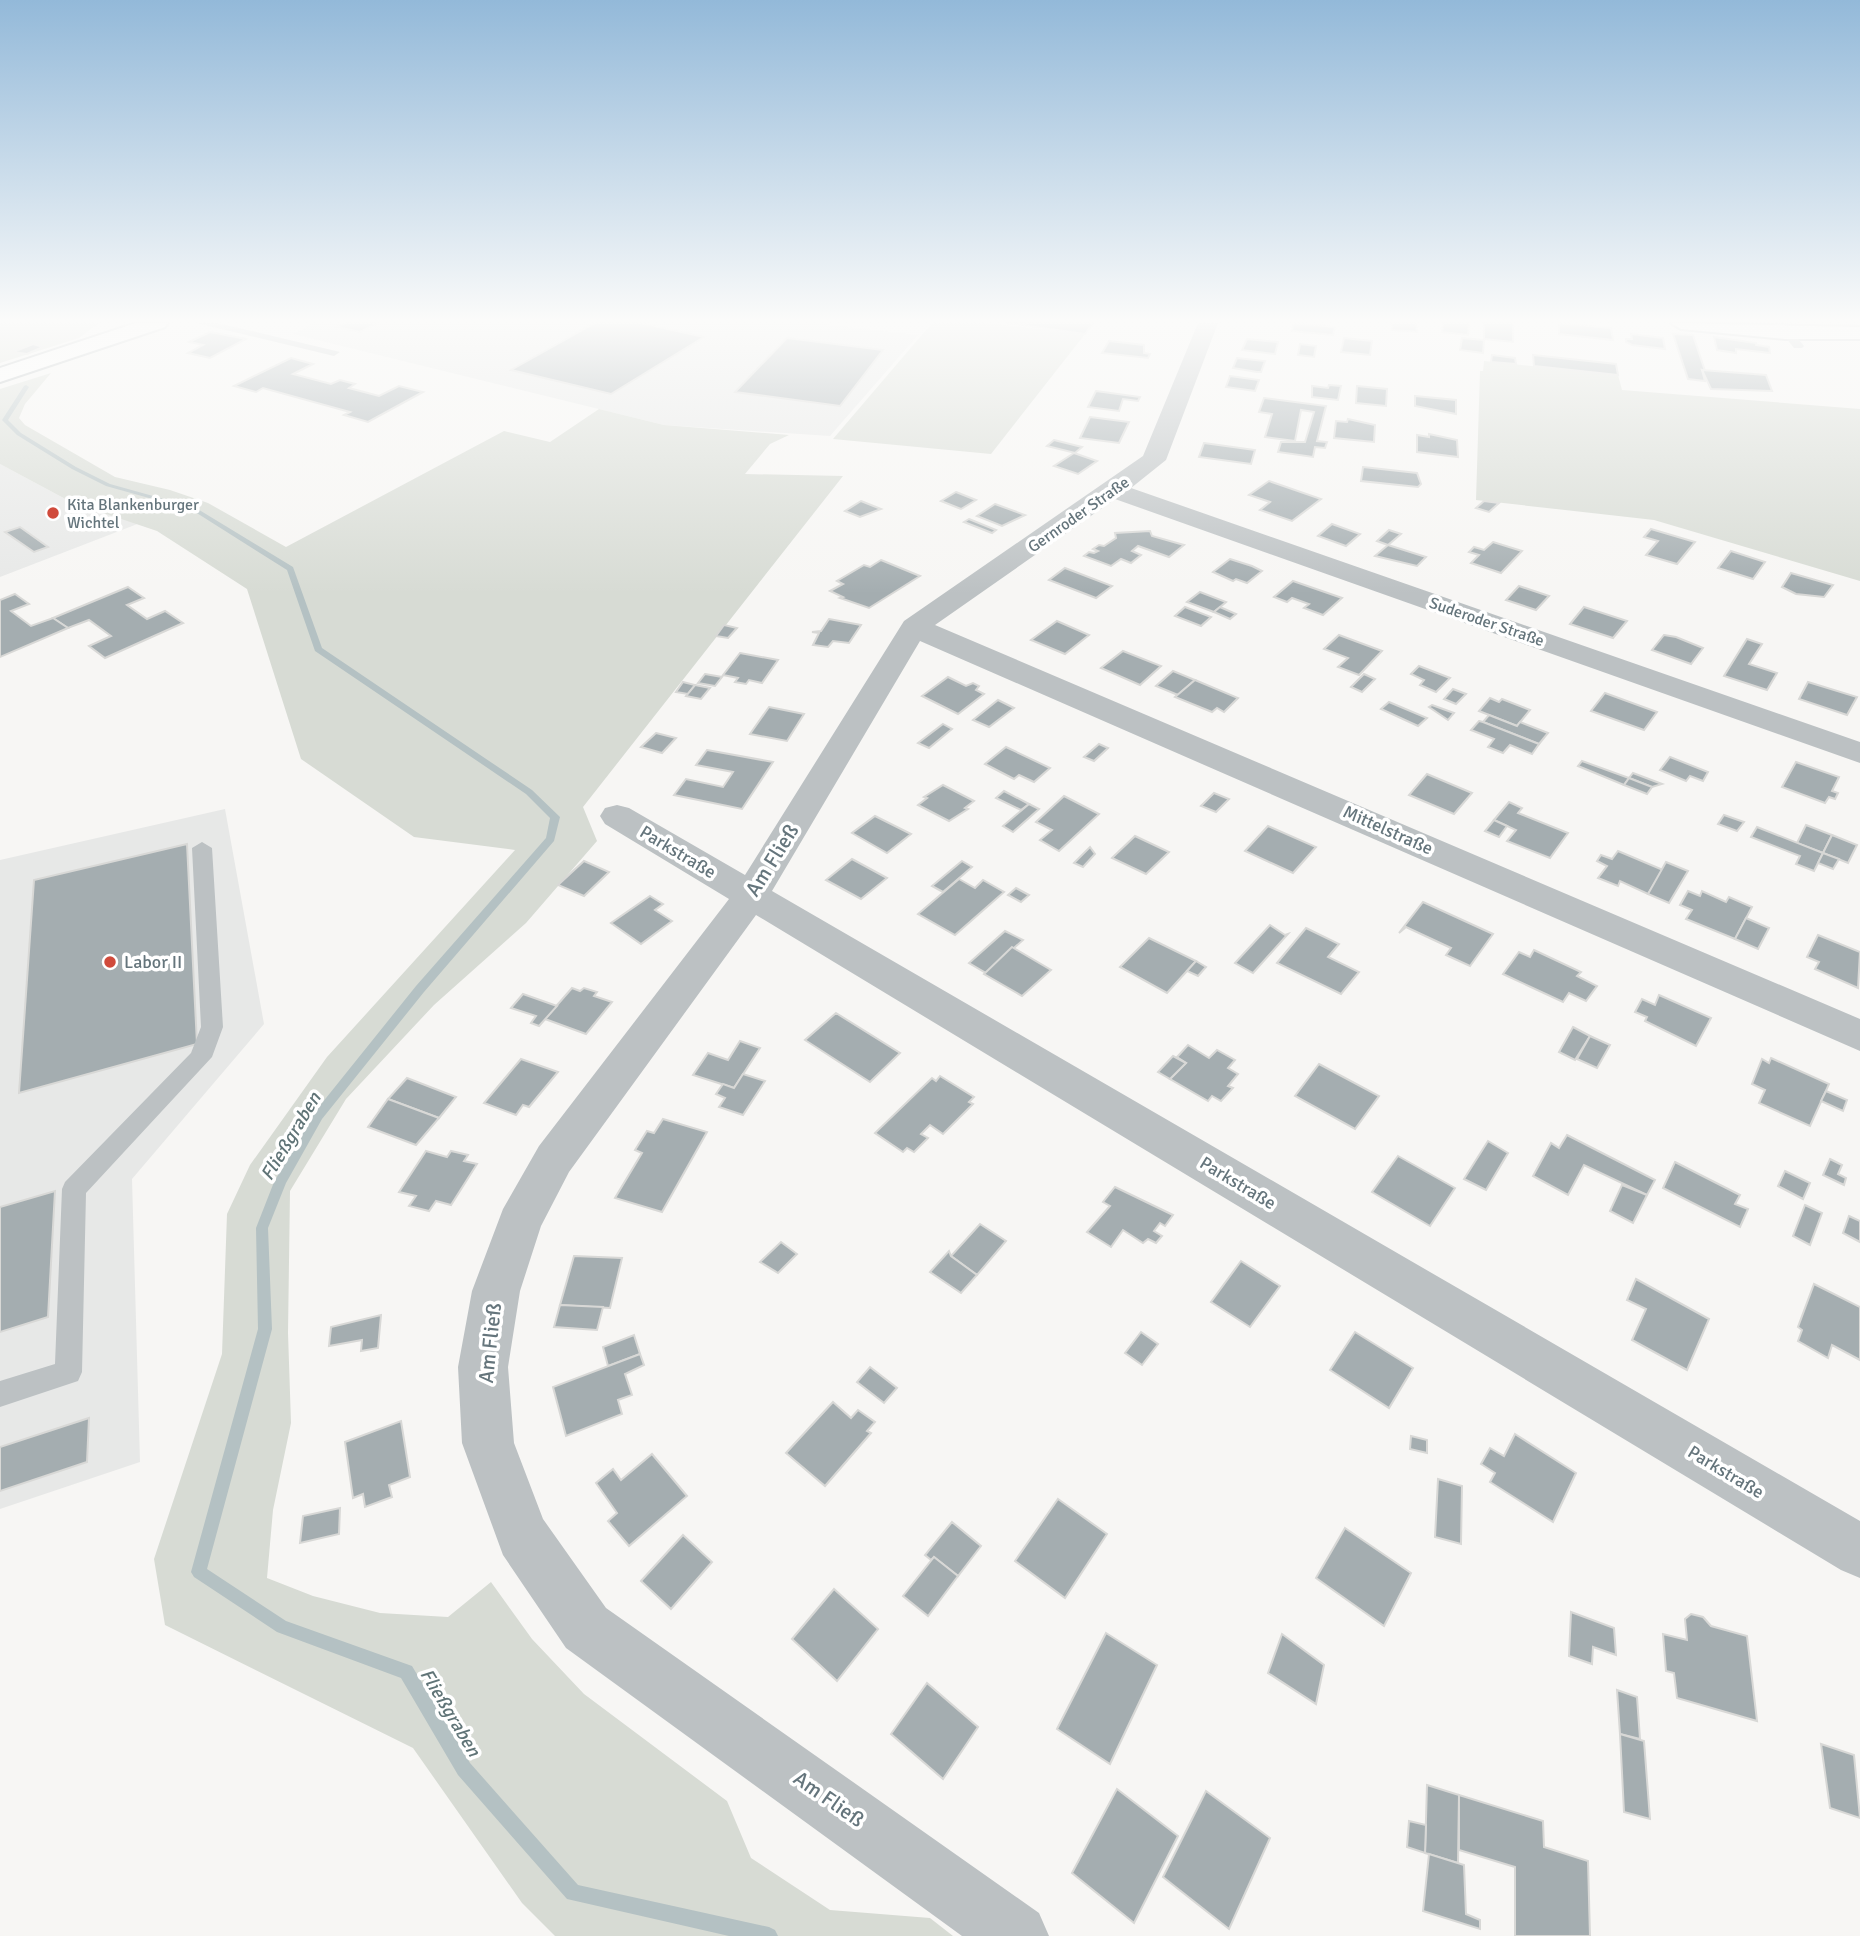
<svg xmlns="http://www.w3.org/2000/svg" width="1860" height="1936" viewBox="0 0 1860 1936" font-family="Signika,sans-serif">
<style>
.built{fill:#e7e8e7}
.green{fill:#d7dbd4}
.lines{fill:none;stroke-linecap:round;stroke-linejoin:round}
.stream{fill:#b4c1c3;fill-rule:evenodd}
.building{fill:#a4adb0;stroke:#d8d8d6;stroke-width:2}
.secondary-casing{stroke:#aeb5b8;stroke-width:4}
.lane{fill:#bcc1c3;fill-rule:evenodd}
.street{fill:#bcc1c3;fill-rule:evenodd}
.secondary{fill:#fff;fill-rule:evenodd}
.poi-dot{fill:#d04a3b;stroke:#fff;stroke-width:2.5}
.labels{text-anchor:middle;stroke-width:7;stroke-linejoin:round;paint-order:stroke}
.far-poi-label{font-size:16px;fill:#65757c;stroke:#fff;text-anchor:start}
.far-street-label{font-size:16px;fill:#65757c;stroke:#fff}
.street-label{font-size:18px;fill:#65757c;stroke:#fff}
.poi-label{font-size:18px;fill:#65757c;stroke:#fff;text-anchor:start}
.water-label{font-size:19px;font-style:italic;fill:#607477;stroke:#fff}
.near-street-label{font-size:21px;fill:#65757c;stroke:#fff}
</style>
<rect width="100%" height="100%" fill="#f7f6f4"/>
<g class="built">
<path d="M308,323h506l104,12 -88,101 -166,-11 -371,-91 18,-9z"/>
<path d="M0,464l71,38 69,21 -140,54z"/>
<path d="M225,809l39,215 -132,155 8,283 -140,47v-649z"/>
</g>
<g class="green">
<path d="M0,323h99l-20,15 -79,25z"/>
<path d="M932,323h54l99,11 -94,120 -158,-15z"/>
<path d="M1484,361l134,14 4,15 238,19v172l-206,-61 -178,-20 4,-129h3z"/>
<path d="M51,373l-26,31 -6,14 6,7 90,52 55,13 38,13 78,44 218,-116 46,11 49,-33 65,16 125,10 -19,9 -25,30 98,2 -260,331 14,34 -71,82 -92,82 -88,94 -56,92 -2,142 3,90 -18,87 -6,68 46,18 67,17 68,4 43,-35 41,57 52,55 143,107 24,57 79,52 100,8 23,18h-398l-33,-33 -109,-155 -248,-123 -11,-66 68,-205 5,-140 23,-49 77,-108 188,-207 -101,-13 -113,-78 -54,-170 -90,-58 -86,-29 -71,-38v-75z"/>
</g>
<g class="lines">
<path class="stream" d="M26,385l3,2 -21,33 13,13 55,34 34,17 86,24 97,59 29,81 210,142 28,27 -6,24 -130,151 -102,127 -36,64 -18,45 4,101 -65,240 79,52 126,45 58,97 108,122 191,42 6,3 3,6h-49l-162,-37 -109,-124 -57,-97 -124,-46 -83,-55 -3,-5 67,-243 -2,-101 18,-46 40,-69 102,-127 130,-148 4,-20 -24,-24 -211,-143 -28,-81 -95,-60 -86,-24 -34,-17 -55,-34 -15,-15 22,-34z"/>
</g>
<g class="building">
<path d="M345,323h33l-18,9 -23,-5z"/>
<path d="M595,323h46l63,14 -93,57 -100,-24z"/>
<path d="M1007,323h86l-8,11z"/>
<path d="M1293,323l42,4 -2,8 -41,-4z"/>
<path d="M1391,323h25l1,9 -25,-2z"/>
<path d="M1443,323h26l-1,12 -26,-3z"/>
<path d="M1484,323h29v19l-29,-3z"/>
<path d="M1559,323l52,5 2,12 -54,-6z"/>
<path d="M210,332l36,7 -36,19 -22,-5 15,-8 -14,-3z"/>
<path d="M1631,334l32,4 2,11 -33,-4 -6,-3v-3h6z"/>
<path d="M1673,334l20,1 12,36 -3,-1 3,11 -17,-2z"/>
<path d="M1714,337l42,6v2l13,2 1,6 -34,-4v4l-19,-3z"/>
<path d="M787,338l96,12 -43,56 -105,-14z"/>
<path d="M1344,338l28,3 -2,14 -29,-3z"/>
<path d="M1462,338l22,2 -1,13 -23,-3z"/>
<path d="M1247,339l31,3 -3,12 -33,-4z"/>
<path d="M1109,341l35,4v8l6,1 -2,4 -46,-5z"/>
<path d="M33,344l10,3 -16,7 -14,-2z"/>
<path d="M1300,344l16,2 -2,11 -16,-2z"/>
<path d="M1492,355l23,3 1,6 -25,-2z"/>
<path d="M1533,355l83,9 2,11 -84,-9z"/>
<path d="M291,358l22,6 -20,10 38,10 9,-4 15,4 -6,4 30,8 20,-10 24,6 -55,30 -24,-7 6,-3 -87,-24 -7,4 -22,-6z"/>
<path d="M1237,358l28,3 -4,11h-4l-24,-4z"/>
<path d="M1702,370l64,5 6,16 -61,-2z"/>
<path d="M1230,376l29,4 -4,11 -29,-4z"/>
<path d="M1329,385l12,1 -3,14 -26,-3v-11l16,2z"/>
<path d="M1357,386l30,3 -1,17 -30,-3z"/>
<path d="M1096,391l44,6 -2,4 -15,-2 -4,12 -31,-4z"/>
<path d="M1415,396l41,4v14l-41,-8z"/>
<path d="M1264,398l62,8 -9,35 10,1 -2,6 -10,-1 -2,10 -35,-5 3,-10h24l9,-30 -13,-2 -6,31 -30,-4 7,-23 -13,-2z"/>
<path d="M1090,417l39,5 -10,21 -39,-5z"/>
<path d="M1348,419l27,6 -1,17 -40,-4 2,-17 11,1z"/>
<path d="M1429,434l28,6 1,17 -41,-5v-17l12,2z"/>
<path d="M1054,440l28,7 -7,6 -28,-7z"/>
<path d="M1204,443l51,7 -4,14 -52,-7z"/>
<path d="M1074,453l23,8 -19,13 -24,-8z"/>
<path d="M1363,467l54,6 4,11 -3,3 -57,-6z"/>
<path d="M1269,481l52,18 -29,22 -32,-11 10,-8 -21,-7z"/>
<path d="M956,492l20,8 -15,9 -20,-8z"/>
<path d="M861,501l20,8 -21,8 -15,-6z"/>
<path d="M1484,501l15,2 -10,9 -13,-4z"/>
<path d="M995,504l30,11 -23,11 -25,-10z"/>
<path d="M969,519l27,11 -4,3 -28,-11z"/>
<path d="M1332,524l28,10 -14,12 -28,-10z"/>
<path d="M20,527l28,20 -14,5 -29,-20z"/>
<path d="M1651,529l44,13 -18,22 -31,-9 12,-14 -14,-4z"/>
<path d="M1389,530l12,4 -13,11 -11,-4z"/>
<path d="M1150,531l2,5 32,9 -15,12 -31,-11 -6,5 9,4 -10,8 -10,-4 -10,7 -27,-10 5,-4 5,1 4,-2 -5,-2 6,-4 5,1 12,-8 -1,-5z"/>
<path d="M1493,542l29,9 -21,22 -30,-10 8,-8 -10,-3 5,-5 10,3z"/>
<path d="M1388,545l38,12 -9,9 -42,-10z"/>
<path d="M1731,551l34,11 -12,17 -35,-11z"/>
<path d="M1230,559l22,7 10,5 -15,12 -11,-4 -3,2 -20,-9z"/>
<path d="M881,560l39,16 -51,32 -29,-10 3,-1 -13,-6 13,-7 -6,-3 27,-16 6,2z"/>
<path d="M1065,568l47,18 -16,12 -47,-18z"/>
<path d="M1791,573l42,12 -9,12 -28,-3 -14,-7z"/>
<path d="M1293,581l49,17 -19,17 -19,-7 5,-4 -17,-6 -5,4 -13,-5z"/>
<path d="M1519,586l30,10 -13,14 -30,-10z"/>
<path d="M128,587l16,11 -17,7 20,14 18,-8 18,12 -78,35 -16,-12 22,-10 -22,-16 -21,8 -15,-10z"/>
<path d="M1200,592l26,10 -12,10 -27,-10z"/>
<path d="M15,594l14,10 -18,7 20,15 22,-8 15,10 -68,29v-57z"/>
<path d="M1185,607l26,10 -10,9 -26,-10z"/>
<path d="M1220,607l16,7 -6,5 -16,-7z"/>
<path d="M1584,607l43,14 -14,17 -43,-14z"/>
<path d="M829,619l32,6 -12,18 -16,-2 -5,6 -15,-2 6,-12 -7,-1 9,-1z"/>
<path d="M1057,621l32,14 -24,19 -34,-14z"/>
<path d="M724,625l13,3 -9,10 -12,-2z"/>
<path d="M1339,635l43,16 -23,24 -21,-8 10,-9 -24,-9z"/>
<path d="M1664,635l12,2 27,11 -12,16 -39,-14z"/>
<path d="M1747,639l15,5 -13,20 28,9 -10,17 -43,-14z"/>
<path d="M1123,651l38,15 -21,19 -39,-17z"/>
<path d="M740,653l38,7 -16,23 -13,-3 -3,4 -11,-2 3,-4 -15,-3z"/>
<path d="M1419,666l31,12 -14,14 -16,-7 4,-5 -13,-6z"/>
<path d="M1173,671l22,9 -17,15 -22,-9z"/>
<path d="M705,674l17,3 -7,9 -17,-3z"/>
<path d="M1364,674l11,5 -13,13 -11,-5z"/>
<path d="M948,677l18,9 7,-3 6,3 -3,4 8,4 -26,20 -36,-18z"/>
<path d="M1195,680l43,18 -14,14 -7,-4 -5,4 -37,-15z"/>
<path d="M683,682l12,3 -7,9 -12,-2z"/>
<path d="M1808,682l49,15 -10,18 -48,-16z"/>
<path d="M695,685l15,3 -9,11 -15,-3z"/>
<path d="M1453,689l13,5 -10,10 -12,-5z"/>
<path d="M1605,693l52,19 -13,18 -53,-19z"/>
<path d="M1490,698l9,4 3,-3 28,11 -13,16 -38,-15z"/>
<path d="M998,700l16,8 -25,19 -16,-7z"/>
<path d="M1389,702l38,16 -9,8 -37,-17z"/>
<path d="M1432,705l22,8 -6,7 -19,-13z"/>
<path d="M769,707l35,7 -17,27 -37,-7z"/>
<path d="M1489,715l28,11 3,-4 28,11 -9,11 -56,-22z"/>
<path d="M1479,721l4,1 56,22 -7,10 -22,-9 -7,8 -15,-6 6,-8 -23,-9z"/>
<path d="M943,724l9,5 -23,19 -11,-5z"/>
<path d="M656,733l20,5 -14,15 -21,-6z"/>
<path d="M1099,744l9,4 -14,13 -10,-4z"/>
<path d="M1006,747l44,21 -16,14 -15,-7 -5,4 -29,-15z"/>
<path d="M707,750l66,12 -31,47 -68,-14 12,-16 37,8 10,-15 -37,-7z"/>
<path d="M1670,757l38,15 -5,9 -13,-5 -4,5 -26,-11z"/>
<path d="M1582,761l47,17 -5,7 -46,-19z"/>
<path d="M1796,762l43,15 -7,14 6,2 -3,6 -6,-2 -4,6 -43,-16z"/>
<path d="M1633,773l29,11 -10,3 -23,-9z"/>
<path d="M1427,774l45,19 -18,21 -45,-19z"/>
<path d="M1629,778l23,9 -5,7 -23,-9z"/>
<path d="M943,785l31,16 -9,7 3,1 -19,12 -31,-16 9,-7 -3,-1z"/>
<path d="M1004,791l25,13 -8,6 -25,-12z"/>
<path d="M1214,793l15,6 -13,13 -15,-6z"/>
<path d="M1064,796l35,18 -40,37 -19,-11 12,-10 -16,-8z"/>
<path d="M1509,802l13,6 -4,5 50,20 -18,25 -43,-17 9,-11 -22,-10z"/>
<path d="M1029,804l10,5 -26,23 -10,-6z"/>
<path d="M1724,815l20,7 -7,9 -19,-7z"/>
<path d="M875,816l36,18 -24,19 -35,-20z"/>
<path d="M1494,820l13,6 -8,11 -14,-6z"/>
<path d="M1806,825l26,10 -9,18 -26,-10z"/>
<path d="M1268,826l48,21 -23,26 -48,-22z"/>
<path d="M1757,827l66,26 -9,18 -18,-7 4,-8 -49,-19z"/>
<path d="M1832,835l25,10 -9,18 -25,-10z"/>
<path d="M1135,836l34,16 -23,22 -34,-16z"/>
<path d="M187,844l10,200 -178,49 15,-213z"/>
<path d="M1090,847l5,7 -12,13 -9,-4z"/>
<path d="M1618,851l45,19 -15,24 -28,-13 -2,5 -20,-8 9,-12 -10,-5 4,-6 11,4z"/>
<path d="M1823,853l16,6 -6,10 -15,-6z"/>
<path d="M852,859l35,19 -26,21 -35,-19z"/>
<path d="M584,861l25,11 -25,24 -26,-11z"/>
<path d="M962,861l10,6 -29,25 -11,-6z"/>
<path d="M1666,862l22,9 -19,32 -21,-9z"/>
<path d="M959,879l16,9 8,-8 21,12 -49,43 -37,-21z"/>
<path d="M1016,888l13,7 -8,7 -13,-7z"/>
<path d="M1688,891l12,5 2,-5 24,11 3,-5 23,10 -17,32 -49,-20 6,-9 -12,-5z"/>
<path d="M650,896l13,8 -8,6 17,11 -31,23 -30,-21z"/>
<path d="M1423,902l70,32 -23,32 -24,-11 5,-7 -45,-21 -7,6z"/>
<path d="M1746,918l23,10 -11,21 -23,-10z"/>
<path d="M1270,925l15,10 3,-1 -35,39 -18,-10z"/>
<path d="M1306,928l33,16 -11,13 31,15 -18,22 -64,-31z"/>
<path d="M1005,931l18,9 -37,33 -17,-10z"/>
<path d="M1818,935l42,17 -2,36 -43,-19 4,-7 -12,-5z"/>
<path d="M1149,938l47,23 -29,32 -47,-26z"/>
<path d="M1012,947l39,23 -29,26 -38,-22z"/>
<path d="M1534,950l47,22 -4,4 20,10 -11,15 -17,-8 -6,9 -60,-28 16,-22 11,5z"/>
<path d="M1196,961l10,6 -8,9 -11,-5z"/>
<path d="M572,988l8,3 4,-3 13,4 -3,4 18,6 -26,32 -41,-15z"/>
<path d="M523,994l34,12 -18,20 -8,-3 5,-7 -25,-8z"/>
<path d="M1659,995l52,23 -15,28 -51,-25 2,-4 -12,-5 7,-13 13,6z"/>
<path d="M836,1013l64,40 -30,29 -65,-42z"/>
<path d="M1573,1027l17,9 -15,24 -16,-8z"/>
<path d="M1590,1036l20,9 -13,23 -20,-9z"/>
<path d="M740,1041l20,7 -26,40 -41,-13 15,-22 20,7z"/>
<path d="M1188,1045l21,13 8,-8 18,10 -7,8 10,6 -10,12 5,2 -12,13 -9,-5 -4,5 -38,-22 16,-16 -9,-6z"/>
<path d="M1173,1056l13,7 -16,16 -12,-7z"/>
<path d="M1771,1058l58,26 -19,42 -51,-23 6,-13 -13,-6 10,-25 7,4z"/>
<path d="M521,1059l37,13 -29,35 -6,-2 -7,10 -32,-12z"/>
<path d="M1319,1064l60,32 -24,33 -60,-33z"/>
<path d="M743,1074l22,7 -22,34 -24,-8 6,-9 -9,-4 7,-10 11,4z"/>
<path d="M940,1076l34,21 -5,5 4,2 -30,30 -13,-9 -9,9 7,4 -14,14 -7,-4 -4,4 -28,-19 57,-55 4,3z"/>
<path d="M407,1078l49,19 -17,21 -51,-19z"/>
<path d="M1826,1091l21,9 -4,11 -22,-10z"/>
<path d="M388,1099l51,19 -23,27 -48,-18z"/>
<path d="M663,1119l44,13 -45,80 -47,-14 27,-45 -7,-3 12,-19 7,2z"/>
<path d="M1567,1135l88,45 -8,15 -63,-30 -16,30 -35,-19 18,-33 8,5z"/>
<path d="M1488,1141l20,12 -22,37 -22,-11z"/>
<path d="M426,1151l21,6 4,-6 17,4 -4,6 13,3 -26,41 -15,-4 -7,10 -20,-5 7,-10 -17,-4z"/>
<path d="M1398,1156l57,32 -25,38 -58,-34z"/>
<path d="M1830,1159l12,6 -4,9 8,4 -2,7 -21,-10z"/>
<path d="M1675,1162l65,33 -5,9 13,5 -8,18 -77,-39z"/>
<path d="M1785,1171l25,12 -7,16 -25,-13z"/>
<path d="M1622,1185l25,10 -14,28 -23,-12z"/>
<path d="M1115,1187l58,28 -8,11 -5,-3 -6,8 8,5 -6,7 -8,-4 -5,4 -20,-13 -12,17 -24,-15 23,-26 -7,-4z"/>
<path d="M55,1191l-7,126 -48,15v-125z"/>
<path d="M1805,1205l17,8 -12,32 -17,-9z"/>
<path d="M1849,1216l11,5v21l-17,-9z"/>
<path d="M980,1224l26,17 -29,34 -26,-19z"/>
<path d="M781,1242l16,12 -19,19 -18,-11z"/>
<path d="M949,1251l2,5 26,19 -16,18 -31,-21z"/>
<path d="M574,1256l48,2 -12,50 -50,-3z"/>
<path d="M1241,1261l39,25 -30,41 -39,-25z"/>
<path d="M1636,1279l73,40 -22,51 -55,-30 14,-31 -19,-9z"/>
<path d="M1814,1284l46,23v53l-28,-15 -4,13 -30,-17 4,-11 -4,-3z"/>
<path d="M560,1305l43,2 -6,23 -43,-3z"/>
<path d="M381,1315l-3,33 -17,3 1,-11 -33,6 2,-19z"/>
<path d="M1141,1332l17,12 -16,21 -17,-12z"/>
<path d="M1355,1332l58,36 -24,40 -59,-38z"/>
<path d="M634,1335l6,19 -32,12 -5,-19z"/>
<path d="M640,1354l4,11 -19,9 7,21 -14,5 4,14 -56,22 -13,-49z"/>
<path d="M870,1367l27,21 -13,15 -27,-21z"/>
<path d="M833,1402l18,16 7,-8 17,12 -8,9 4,2 -46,53 -39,-33z"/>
<path d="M89,1418l-2,44 -87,29v-44z"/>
<path d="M401,1421l9,56 -21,8 3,12 -27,10 -2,-13 -10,4 -8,-56z"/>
<path d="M1515,1434l61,39 -23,49 -63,-40 5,-9 -14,-9 9,-16 14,8z"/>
<path d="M1411,1436l16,4v13l-17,-4z"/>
<path d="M652,1454l35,42 -58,50 -21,-25 9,-8 -21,-30 17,-14 8,11z"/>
<path d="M1438,1479l24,7 -1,58 -26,-7z"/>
<path d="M1058,1499l49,35 -42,64 -50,-37z"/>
<path d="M340,1508l-1,26 -39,9 3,-27z"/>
<path d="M952,1522l29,24 -23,30 -24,-19 -3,3 -6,-5z"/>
<path d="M1345,1528l66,45 -27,53 -68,-48z"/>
<path d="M683,1535l29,27 -41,47 -30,-28z"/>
<path d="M934,1557l24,19 -30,40 -25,-20z"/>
<path d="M834,1589l44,40 -41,52 -45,-42z"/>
<path d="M1571,1612l43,16 2,27 -23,-8 -1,17 -23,-8z"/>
<path d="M1691,1614l12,3 8,9 36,10 10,85 -80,-23 -3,-25 -8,-2 -3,-37 24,6 -2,-21z"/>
<path d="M1106,1633l51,32 -47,99 -53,-35z"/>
<path d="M1282,1634l42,31 -8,39 -48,-31z"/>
<path d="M927,1683l51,44 -35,52 -52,-45z"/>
<path d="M1617,1690l20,7 3,42 -20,-5z"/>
<path d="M1620,1734l24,7 6,78 -26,-7z"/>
<path d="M1821,1744l33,11 6,63 -30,-10z"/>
<path d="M1427,1785l32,10 -1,68 -33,-10z"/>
<path d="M1117,1789l61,47 -44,87 -62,-50z"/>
<path d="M1206,1791l64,47 -41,91 -66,-52z"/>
<path d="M1459,1795l84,26 1,26 44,14 2,75h-75v-69l-56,-17z"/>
<path d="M1409,1821l17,4 -1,28 -18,-6z"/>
<path d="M1429,1854l35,11 2,49 14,6v9l-57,-18z"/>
</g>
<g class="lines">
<defs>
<g id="secondary">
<path d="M136,323h32l-3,4 -165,55v-14z"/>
<path d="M1671,323l189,4v12h-75l-104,-10z"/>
</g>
</defs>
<use href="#secondary" class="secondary-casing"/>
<g class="lane">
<path d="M196,323h22l122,29 -6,4z"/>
<path d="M1774,323h11l19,23 -2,2h-8z"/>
<path d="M202,842l10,6 11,179 -11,30 -126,136 -4,179 -4,9 -78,26v-26l55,-17 7,-175 3,-7 126,-129 10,-26 -9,-179z"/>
</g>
<path class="street" d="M1198,323h20l-52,137 -35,28 729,254v21l-745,-264 -180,126 925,394v32l-940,-410 -148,250 1088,630v57l-19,-8 -1085,-655 -187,257 -28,54 -21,65 -12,76 6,76 29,76 63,89 433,305 10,23h-87l-396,-288 -63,-93 -41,-112 -4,-76 14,-76 31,-82 36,-63 190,-247 -124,-75 -5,-8 5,-8 12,-3 12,3 116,67 159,-254 239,-165z"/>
<use href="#secondary" class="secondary"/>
</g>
<linearGradient id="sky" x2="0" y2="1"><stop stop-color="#93b9d9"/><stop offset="0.54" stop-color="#fbfbfa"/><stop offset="1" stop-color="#fbfbfa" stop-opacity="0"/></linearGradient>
<rect width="1860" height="594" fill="url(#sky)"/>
<g class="poi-dot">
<circle cx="53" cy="513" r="7"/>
<circle cx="110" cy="962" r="7"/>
</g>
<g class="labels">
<g class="far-poi-label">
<text x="67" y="510">Kita Blankenburger<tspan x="67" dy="18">Wichtel</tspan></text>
</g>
<g class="far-street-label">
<text transform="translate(1078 514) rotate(-35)" y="6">Gernroder Straße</text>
<text transform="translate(1487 621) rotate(19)" y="6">Suderoder Straße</text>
</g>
<g class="street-label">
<text transform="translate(1388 830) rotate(24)" y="6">Mittelstraße</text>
<text transform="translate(678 852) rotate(31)" y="6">Parkstraße</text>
<text transform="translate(1238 1183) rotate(31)" y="6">Parkstraße</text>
<text transform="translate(1726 1472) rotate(31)" y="6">Parkstraße</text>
</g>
<g class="poi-label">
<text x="124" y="968">Labor II</text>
</g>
<g class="water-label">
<text transform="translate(290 1136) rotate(-59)" y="7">Fließgraben</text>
<text transform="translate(451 1712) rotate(59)" y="7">Fließgraben</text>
</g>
<g class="near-street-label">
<text transform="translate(772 860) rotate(-58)" y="7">Am Fließ</text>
<text transform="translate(490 1343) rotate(-84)" y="7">Am Fließ</text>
<text transform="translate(829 1799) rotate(35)" y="7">Am Fließ</text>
</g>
</g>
</svg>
